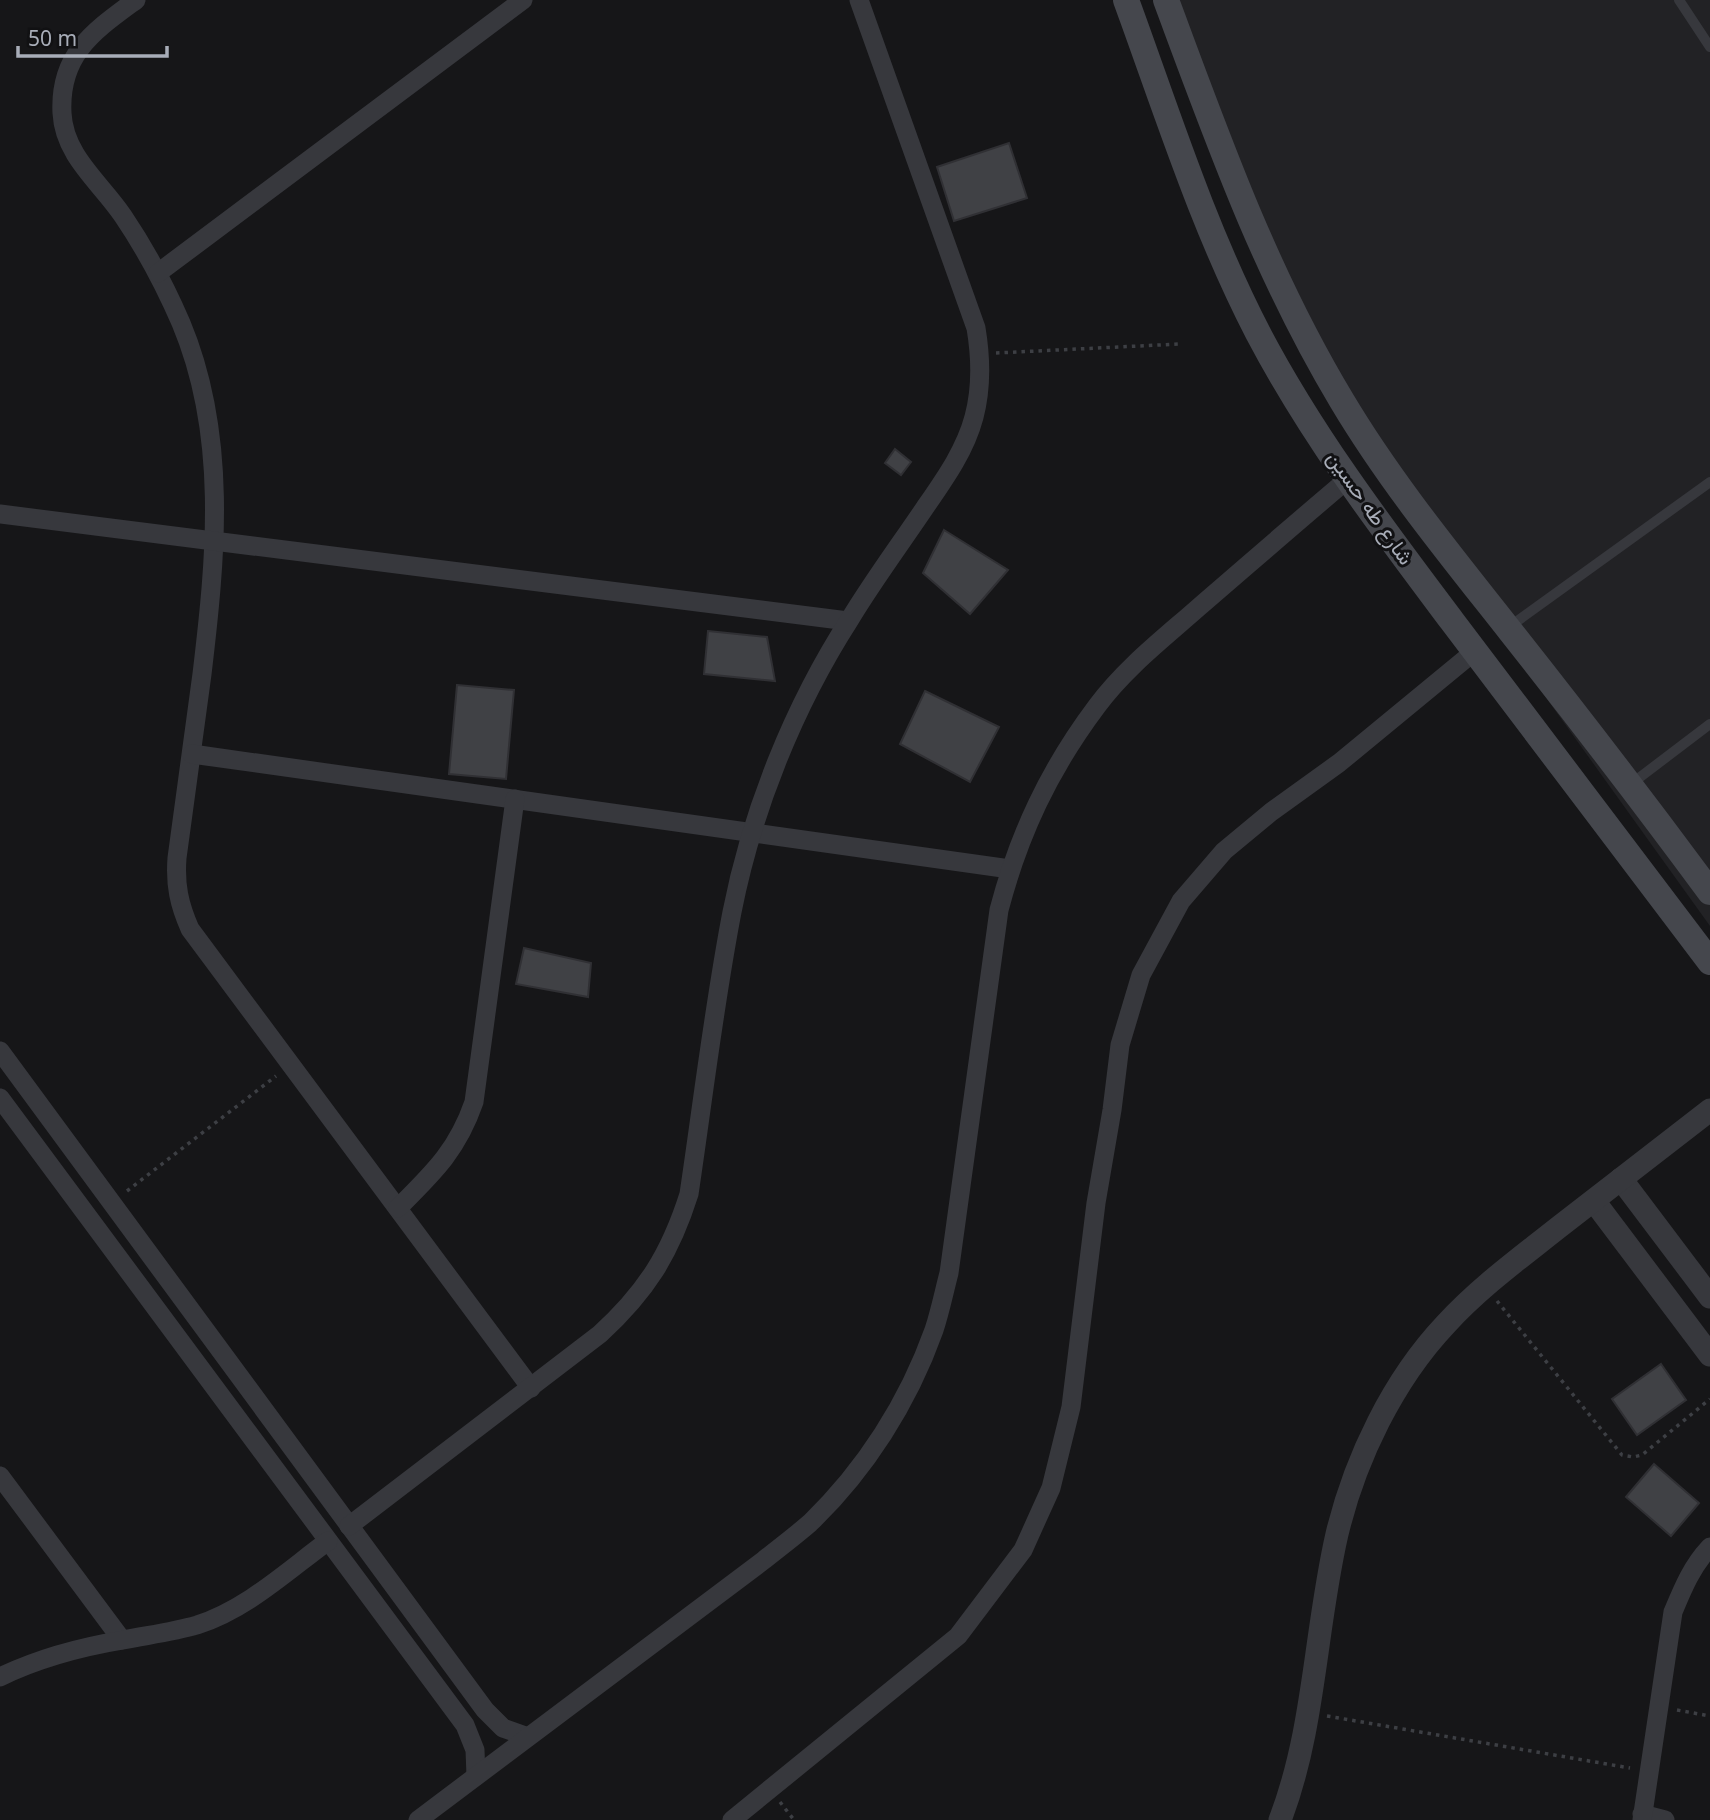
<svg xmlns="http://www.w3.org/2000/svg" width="1710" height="1820" viewBox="0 0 1710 1820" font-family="'Noto Sans',Vazirmatn,sans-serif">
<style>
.built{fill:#222225}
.building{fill:#404145;stroke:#303034;stroke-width:2}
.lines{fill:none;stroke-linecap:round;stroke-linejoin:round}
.path{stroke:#3d3f44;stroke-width:3.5;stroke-dasharray:3.5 5;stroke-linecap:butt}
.service{stroke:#37383d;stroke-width:10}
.minor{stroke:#37383d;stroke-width:19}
.tertiary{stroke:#37383d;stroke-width:23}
.secondary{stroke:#45474d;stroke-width:26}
.labels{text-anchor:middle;stroke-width:6;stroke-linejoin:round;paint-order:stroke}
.street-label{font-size:21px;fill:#a8adb8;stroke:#111113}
</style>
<rect width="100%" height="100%" fill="#161618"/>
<path class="built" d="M1154,0h556v926l-380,-529z"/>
<g class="building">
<path d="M1009,143l18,55 -73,23 -17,-54z"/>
<path d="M895,449l16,13 -10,13 -16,-12z"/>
<path d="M944,530l64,40 -38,44 -47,-41z"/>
<path d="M708,631l59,6 8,44 -71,-7z"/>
<path d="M457,685l57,5 -8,89 -57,-5z"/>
<path d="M925,691l74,36 -29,55 -70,-38z"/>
<path d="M524,948l67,15 -3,34 -72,-13z"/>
<path d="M1661,1364l25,36 -49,35 -25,-36z"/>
<path d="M1654,1464l45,39 -28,33 -45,-39z"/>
</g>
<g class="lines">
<g class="path">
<path d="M996,353l183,-9"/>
<path d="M127,1191l149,-115"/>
<path d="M1497,1301l125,154 11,2 9,-2 68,-56"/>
<path d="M1677,1710l33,6"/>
<path d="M1327,1716l303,52"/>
<path d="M780,1802l14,18"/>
</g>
<g class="service">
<path d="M1679,0l31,47"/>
<path d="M1509,627l201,-145"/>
<path d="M1631,784l79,-60"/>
</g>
<g class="minor">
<path d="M136,0c-42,31 -77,54 -74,113 2,43 39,70 61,103 23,34 42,70 58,107 47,112 35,234 21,351 -8,61 -16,122 -25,184 -2,27 2,46 13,71l341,459"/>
<path d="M158,273l365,-273"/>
<path d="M0,514l848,107"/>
<path d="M192,754l818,115"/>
<path d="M0,1051l485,659 18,18 25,9"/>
<path d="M0,1098l465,627 10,25 1,26"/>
<path d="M398,1208c35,-35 59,-57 76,-106l41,-303"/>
<path d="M0,1476l122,164"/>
<path d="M349,1526l251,-192c46,-42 70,-80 89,-140 14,-94 25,-189 43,-282 20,-102 62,-206 118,-293 23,-38 49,-73 74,-110 20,-29 41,-58 50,-92 8,-30 7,-59 2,-89l-117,-328"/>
<path d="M0,1677c39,-19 81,-30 123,-37 25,-5 50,-8 74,-15 50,-16 90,-54 131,-84"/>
<path d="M1642,1814l23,6"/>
<path d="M418,1820l346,-260c15,-12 31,-24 46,-37 55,-53 98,-120 124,-193 6,-18 10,-38 15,-57l50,-363c20,-76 50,-140 98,-204 28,-38 67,-68 102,-99 50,-43 99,-86 149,-128"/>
<path d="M732,1820l226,-184 65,-86 28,-62 20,-81 25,-204 16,-93 8,-65 21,-70 40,-74 43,-50 47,-39 68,-49 136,-112"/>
<path d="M1642,1820l31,-208c10,-24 19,-46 37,-65"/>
</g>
<g class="tertiary">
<path d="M1621,1179l89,118"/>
<path d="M1594,1201l116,154"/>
<path d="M1280,1820c35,-91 35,-191 57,-286 18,-75 56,-154 109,-210 34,-37 74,-66 113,-97 50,-39 101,-78 151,-117"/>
</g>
<g class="secondary">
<path d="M1126,0c41,112 77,227 132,333 54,103 125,196 194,288 86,114 172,227 258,341"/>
<path d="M1166,0c52,140 99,273 176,401 49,82 110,156 169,231 68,86 134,172 199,260"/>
</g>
</g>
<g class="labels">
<g class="street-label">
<text transform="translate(1370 508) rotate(55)" y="7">شارع طه حسين</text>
</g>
</g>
<path d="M18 46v10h149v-10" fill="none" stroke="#a8adb8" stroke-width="3.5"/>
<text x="28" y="46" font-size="21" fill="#a8adb8" stroke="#111113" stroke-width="5" paint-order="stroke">50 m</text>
</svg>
